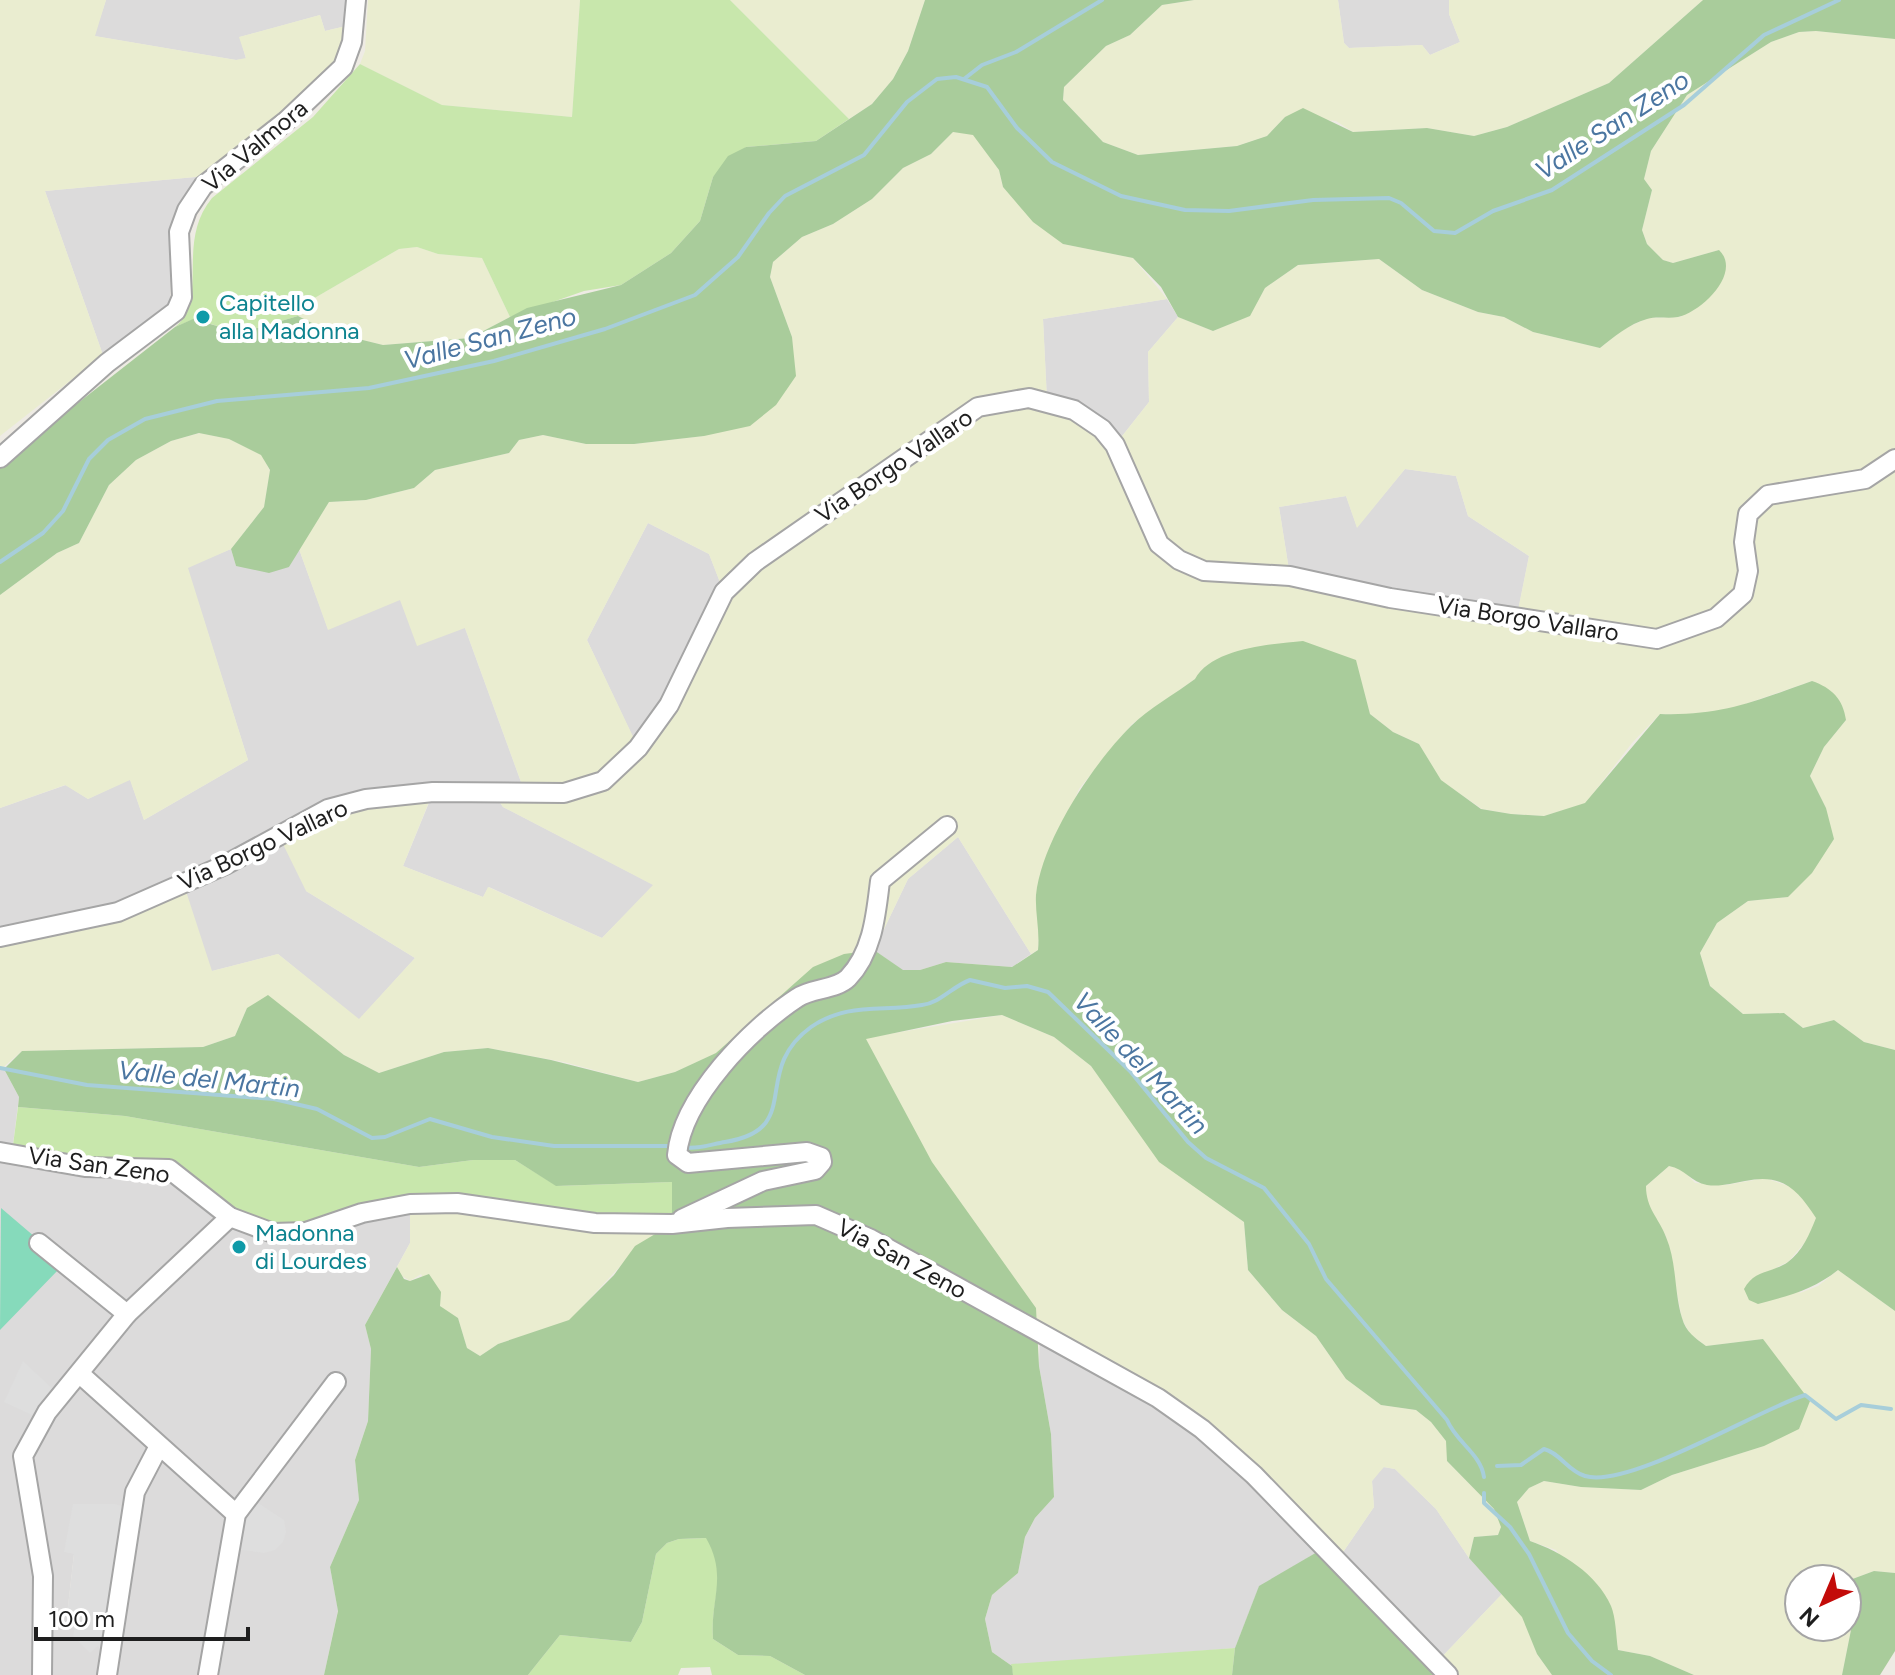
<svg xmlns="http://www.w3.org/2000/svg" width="1895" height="1675" viewBox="0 0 1895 1675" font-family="Figtree,sans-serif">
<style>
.residential{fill:#dcdbdb;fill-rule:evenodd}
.farmland{fill:#eaedd0;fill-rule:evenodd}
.grass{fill:#c8e7ac}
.forest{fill:#a9cc9b}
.pitch{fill:#86dabb}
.parking{fill:#dedede}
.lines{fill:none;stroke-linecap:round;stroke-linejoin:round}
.stream{stroke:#a7ceda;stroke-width:4}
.minor-casing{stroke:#a5a5a5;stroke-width:22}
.minor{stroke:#fff;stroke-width:18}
.culture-dot{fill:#0f9aa8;stroke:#fff;stroke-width:3}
.labels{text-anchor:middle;stroke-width:8;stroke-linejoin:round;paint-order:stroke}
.street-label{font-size:24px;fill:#1e1e1e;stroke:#fff}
.culture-label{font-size:24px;fill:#0d838f;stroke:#fff;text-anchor:start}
.water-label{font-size:26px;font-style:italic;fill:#4b76a1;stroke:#fff}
</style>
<rect width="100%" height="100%" fill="#eeebe4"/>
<g class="residential">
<path d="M106,0h240v26l-21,5 -5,-16 -80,22 6,22 -10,1 -142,-24z"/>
<path d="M1338,0h111v14l11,28 -30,13 -8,-10 -73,3 -5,-5z"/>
<path d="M206,176l-33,48 -3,78 -67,53 -58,-164z"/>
<path d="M1167,299l11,18 -30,35 1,50 -34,43 -68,-45 -4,-81z"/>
<path d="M1405,469l51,7 12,40 61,40 -12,60 -227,-40 -11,-69 67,-11 11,31z"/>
<path d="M648,523l61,31 15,38 -86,156 -51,-108z"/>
<path d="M231,549l5,17 53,1 10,-18 29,80 72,-30 65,29 60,165 -30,2 8,12 151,78 -52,53 -113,-51 -6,10 -80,-31 30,-73 -127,98 109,67 -56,62 -81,-66 -66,17 -94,-59 -118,25v-129l66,-23 22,14 42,-20 14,41 104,-60 -61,-193z"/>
<path d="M958,837l73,117 -19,13 -66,-5 -26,8h-18l-28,-20 34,-71z"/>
<path d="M4,1069l15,28 -7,55 398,52v39l-45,82 6,24 -3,72 -13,39 4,40 -29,67 8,43 -14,65h-324v-605zM73,1504h42l-48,111 7,-61z"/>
<path d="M1040,1334l118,64 166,150 -65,39 -24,61 -223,18 -20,-14 -7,-33 7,-24 26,-22 7,-36 10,-19 19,-21 -3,-63 -12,-68z"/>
<path d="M1383,1467l12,2 41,40 33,49 33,36 -66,69 -99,-102 37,-54 -2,-26z"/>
</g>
<g class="farmland">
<path d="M0,0h106l-11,36 141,24 10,-2 -7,-21 81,-22 5,16 21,-5 -2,20 -9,18 -36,37 -93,75 -161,15 58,164 -103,81z"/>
<path d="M368,0h212l-8,117 -130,-12 -82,-41 5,-13z"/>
<path d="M730,0h195l-17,51 -15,28 -21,25 -23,15z"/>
<path d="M1194,0h144l6,43 5,5 73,-3 8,10 30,-13 -11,-28v-14h254l-94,83 -102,44 -33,9 -47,-8 -74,4 -17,-11 -51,-4 -18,19 -30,10 -99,9 -35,-13 -40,-42 1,-13 42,-41 24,-11 32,-30z"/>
<path d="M1816,31l79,8v1011l-31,-8 -30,-22 -31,8 -19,-15 -41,1 -33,-28 -10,-33 17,-30 31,-22 40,-4 38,-89 -16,-32 14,-29 22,-27 -34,-39 -87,30 -25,4 -40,-1 -28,29 -47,61 -41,12 -33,-2 -29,-5 -42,-29 -21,-36 -26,-12 -23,-18 -15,-54 -160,19 -63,45 -53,65 -43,106 4,31 -2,24 -7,4 -73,-117 -50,42 -34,71 -89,45 -68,58 -42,19 -37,10 -74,-20 -76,-14 -44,4 -65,21 -35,-18 -50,-38 -47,-9 -12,28 -32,11 -181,4 -22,19v-133l46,-9 137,-46 29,89 66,-17 81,65 56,-61 -109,-67 -27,-55 49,-27 105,-17 -30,74 80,31 5,-10 114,51 51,-53 -150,-78 -9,-13 31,-1 -60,-165 -48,18 -17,-46 -72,30 -29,-81 30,-47 37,-2 48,-12 21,-18 74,-17 10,-13 24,-5 43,9h48l70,-8 88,-99 -22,-60 3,-15 29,-25 31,-13 39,-25 31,-31 28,-14 22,-22 20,2 26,36 4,17 60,57 70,14 34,41 -124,20 4,81 68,45 34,-43 -1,-50 30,-35 35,14 36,-15 16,-28 33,-23 81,-6 43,31 56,22 26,5 29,15 67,16 24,-19 24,-11 33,-1 38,-67 -46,13 -10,-3 -16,-16 -5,-14 10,-40 -8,-11 7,-28 36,-56 84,-53 28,-10zM1405,469l51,7 12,40 61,40 -12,59 -227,-39 -11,-69 67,-11 11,32zM648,523l61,31 15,39 -86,154 -51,-107z"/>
<path d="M417,247l21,7 44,4 28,59 -40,21 -87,7 -53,-13 -32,-16 8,-13 93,-54z"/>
<path d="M200,433l29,6 33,16 8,16 -6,36 -33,42 -43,19 60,192 -104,60 -14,-40 -42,19 -23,-14 -65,23v-213l57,-42 22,-10 30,-58 27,-25 35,-19z"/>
<path d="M1002,1015l52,22 37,29 26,35 96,99 31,22 4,48 34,40 34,26 30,43 35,26 35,5 15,12 16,20v19l47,48 8,18 -4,8 -24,2 -5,21 -33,-49 -41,-40 -11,-2 -12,14 2,26 -37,54 -135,-132 -162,-95 -109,-172 -66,-124z"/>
<path d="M1669,1166l12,2 14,15 32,2 38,-7 32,11 20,29 -10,22 -19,22 -11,5 23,26 18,-7 20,-16 57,41v262l-21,-2 -27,10 -48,-2v48h48v-17l5,15 -10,50h-148l-44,-19 -32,-6 -62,-100 -26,-9 -13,-39 12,-14 15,-7 37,6 60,3 31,-15 92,-29 16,-81 -17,-26 -57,7 -16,-12 -8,-15 -16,-83 -15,-21 -5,-19v-10z"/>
<path d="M410,1204l262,20 -47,37 -55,59 -72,24 -18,12 -13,-8 -9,-30 -15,-8 -22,-36 -11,7 -11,-7 -2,-7 13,-24z"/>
<path d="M1502,1594l21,23 14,37 15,21h-104l-12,-12z"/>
</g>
<g class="grass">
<path d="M580,0h150l119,119 -33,22 -70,6 -33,30 -13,44 -29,32 -50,32 -37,6 -74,26 -28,-59 -44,-4 -21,-7 -18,2 -93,54 -8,13 -57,17 -47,-14 -19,8c35,-27 0,-84 37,-129l101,-81 47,-53 82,41 130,12z"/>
<path d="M18,1107l107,9 294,51 54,-7h42l42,26 115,-4v42l-215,-21 -129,22 -69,5 -76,-53 -171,-24z"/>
<path d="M707,1538c22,40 3,60 6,101l25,16 32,1 35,19h-93l-2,-8 -29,1 -3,7h-150l32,-40 71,7 11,-20 14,-68 11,-11 12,-4z"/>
<path d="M1235,1648l-3,27h-219l-2,-11z"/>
</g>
<g class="forest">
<path d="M925,0h269l-32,5 -32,30 -24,11 -42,41 -1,13 40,42 35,13 99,-9 30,-10 18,-19 18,-9 50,24 74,-4 47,8 33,-9 102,-44 94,-83h192v39l-79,-8 -17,1 -28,10 -84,53 -36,56 -7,28 8,11 -10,40 5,14 16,16 10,3 46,-13c23,22 -16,61 -41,67 -10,2 -21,-1 -31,2 -18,5 -33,18 -47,29l-67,-16 -29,-15 -26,-5 -56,-22 -43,-31 -81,6 -33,23 -15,28 -37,15 -35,-14 -17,-30 -28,-29 -70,-14 -30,-22 -30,-35 -4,-17 -26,-35 -20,-3 -22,22 -28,14 -31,31 -39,25 -31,13 -29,25 -3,15 22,60 4,39 -20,29 -26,21 -46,10 -70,8h-48l-43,-9 -24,5 -10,13 -74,17 -21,18 -48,12 -37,2 -40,65 -20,6 -33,-7 -5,-17 33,-42 6,-37 -9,-15 -32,-16 -30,-6 -28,8 -35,19 -27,25 -30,58 -22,10 -57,42v-131l175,-137 18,-8 48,14 57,-17 32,16 53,13 87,-7 57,-30 94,-23 50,-32 29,-32 13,-44 15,-21 18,-9 70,-6 56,-37 21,-25 15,-28z"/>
<path d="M1303,641l53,19 14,54 23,18 26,12 22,36 40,29 30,5 33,2 41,-13 75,-89c61,2 96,-13 152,-33 20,7 31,18 34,39l-22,27 -14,29 16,32 8,31 -22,34 -24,24 -40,4 -31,22 -17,30 10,33 33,28 41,-1 19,15 31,-8 30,22 31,8v261l-57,-41c-25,20 -50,26 -80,34l-9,-4 -5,-11c11,-20 27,-15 44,-27 14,-10 22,-29 28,-44 -19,-29 -34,-45 -71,-37 -13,2 -24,6 -38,4 -16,-3 -22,-16 -38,-19l-23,20c0,23 13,32 20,51 11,26 8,55 16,81 4,14 13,20 24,28l57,-7 47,62 -11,28 -35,17 -92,29 -31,15 -60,-3 -37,-6 -15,7 -12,14 13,39c32,11 67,33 81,65 5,12 5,30 7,44l32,6 44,19h-142l-15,-21 -15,-37 -53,-59 5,-21 24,-2 3,-8 -7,-18 -47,-48 -1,-20 -15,-19 -15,-12 -35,-5 -35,-26 -30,-43 -34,-26 -34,-40 -4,-48 -85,-60 -68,-96 -37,-29 -52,-22 -50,6 -86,18 66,123 104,146 3,58 12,68 3,63 -19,21 -10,19 -7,36 -26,22 -7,24 7,33 20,14 1,9h-208l-35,-19 -32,-1 -25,-16c-3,-40 15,-63 -7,-101l-27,1 -12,4 -11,11 -14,68 -11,20 -71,-7 -32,40h-204l14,-64 -8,-44 29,-67 -4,-40 13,-39 3,-72 -6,-24 32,-58 7,12 6,2 19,-7 12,18 -1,14 18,12 9,30 13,8 18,-12 71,-24 45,-45 21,-29 37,-22v-42l-116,4 -41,-26h-42l-54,7 -294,-51 -107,-9 1,-10 -15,-28 18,-18 181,-4 32,-11 12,-28 21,-13 76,60 35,18 65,-21 44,-4 63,12 87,22 37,-10 41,-19 97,-86 31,-13 30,-4 29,20h17l26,-8 66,5 26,-17c2,-19 -3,-37 -2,-55 6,-55 57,-131 95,-169 18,-18 44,-32 64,-47 17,-31 77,-35 108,-38z"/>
<path d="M1324,1548l124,127h-216l3,-27 24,-62z"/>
<path d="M1874,1571l21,2v78l-15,24h-38l10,-50 -5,-15v-29z"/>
</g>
<path class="pitch" d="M1,1208l34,29 -5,8 29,24 -59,61z"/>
<g class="parking">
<path d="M23,1361l30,28 -21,26 -28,-13z"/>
<path d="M255,1501l29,19 2,12 -3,10 -8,8 -11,3 -28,-4 4,-26z"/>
<path d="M73,1504h42l25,7 -38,140 -4,-5 -8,7 -17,-17 3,-17 -9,-4 7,-61 -10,-2z"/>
</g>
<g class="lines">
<g class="stream">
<path d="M964,79l18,-14 34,-13 86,-52"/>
<path d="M0,562l43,-29 20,-22 26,-52 19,-19 37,-21 72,-18 152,-13 125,-27 111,-32 90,-34 43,-38 31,-44 16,-17 79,-41 43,-53 30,-23 19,-2 31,10 30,41 35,34 69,34 64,14 44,1 84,-11 76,-2 12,5 33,28 21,2 38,-22 59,-21 132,-85 80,-70 75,-35"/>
<path d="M0,1068l87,17 187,14 43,10 55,29 13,-1 45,-18 62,18 62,9h121"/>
<path d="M683,1147c14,3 29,-3 42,-5 81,-13 24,-70 86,-115 36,-25 72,-15 111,-22 18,-2 31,-19 48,-25l35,8 22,-2 21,6 82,79 58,71 18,16 58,30 45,56 17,35 121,141c9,22 34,34 37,57"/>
<path d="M1497,1466l24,-1 23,-16c16,4 24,22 41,27 44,13 172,-66 220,-81l31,24 25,-14 30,4"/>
<path d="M1484,1493v10l26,24 19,27 39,79 24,28 19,14"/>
</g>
<defs>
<g id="minor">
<path d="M0,458l107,-95 69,-52 6,-14 -3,-65 8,-22 16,-24 83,-65 57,-54 9,-25 4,-42"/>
<path d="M0,937l118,-25 107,-47 103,-56 38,-10 67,-7 131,1 39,-12 35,-33 31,-43 55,-113 31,-30 223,-155 51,-9 45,12 28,19 13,16 44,99 20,16 25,11 86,5 100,22 267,41 59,-21 27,-24 5,-23 -4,-29 4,-28 20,-19 97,-16 30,-20"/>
<path d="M0,1152l85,15 84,2 61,48 43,16 33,-1 56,-19 48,-9 47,-1 138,20 77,1 55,-6 89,-3 55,24 287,159 44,31 52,46 194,200"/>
<path d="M682,1219l81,-38 52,-11 7,-8 -1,-5 -14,-5 -119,11 -11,-8c5,-57 74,-127 120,-157 14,-10 39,-8 51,-20 25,-26 28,-64 32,-97l67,-55"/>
<path d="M39,1243l88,71"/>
<path d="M80,1374l156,140"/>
<path d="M42,1675l1,-99 -20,-120 24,-44 80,-98 103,-97"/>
<path d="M107,1675l28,-183 24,-46"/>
<path d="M208,1675l28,-161 100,-132"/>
</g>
</defs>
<use href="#minor" class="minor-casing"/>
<use href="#minor" class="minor"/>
</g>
<g class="culture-dot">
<circle cx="203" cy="317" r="8"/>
<circle cx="239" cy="1247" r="8"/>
</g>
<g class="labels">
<g class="street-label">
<text transform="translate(255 146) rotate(-40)" y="8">Via Valmora</text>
<text transform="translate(894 466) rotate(-34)" y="8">Via Borgo Vallaro</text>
<text transform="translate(1528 619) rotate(9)" y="8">Via Borgo Vallaro</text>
<text transform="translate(263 845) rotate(-25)" y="8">Via Borgo Vallaro</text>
<text transform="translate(99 1165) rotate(8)" y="8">Via San Zeno</text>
<text transform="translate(902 1259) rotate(28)" y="8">Via San Zeno</text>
</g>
<g class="culture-label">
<text x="219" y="311">Capitello<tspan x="219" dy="28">alla Madonna</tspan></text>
<text x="255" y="1241">Madonna<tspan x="255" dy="28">di Lourdes</tspan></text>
</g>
<g class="water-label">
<text transform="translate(1612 125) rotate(-33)" y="9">Valle San Zeno</text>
<text transform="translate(490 338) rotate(-15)" y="9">Valle San Zeno</text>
<text transform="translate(1141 1063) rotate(47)" y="9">Valle del Martin</text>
<text transform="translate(209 1079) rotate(6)" y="9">Valle del Martin</text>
</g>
</g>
<g transform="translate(1823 1603) rotate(224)"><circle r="38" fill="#ffffff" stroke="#a5a5a5" stroke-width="2"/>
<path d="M0-6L14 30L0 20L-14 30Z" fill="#c30b09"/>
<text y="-12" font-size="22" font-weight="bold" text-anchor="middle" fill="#1e1e1e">N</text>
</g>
<path d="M36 1627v12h212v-12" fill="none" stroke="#1e1e1e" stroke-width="4"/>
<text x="48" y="1627" font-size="24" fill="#1e1e1e" stroke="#ffffff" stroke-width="6" paint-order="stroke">100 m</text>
</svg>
